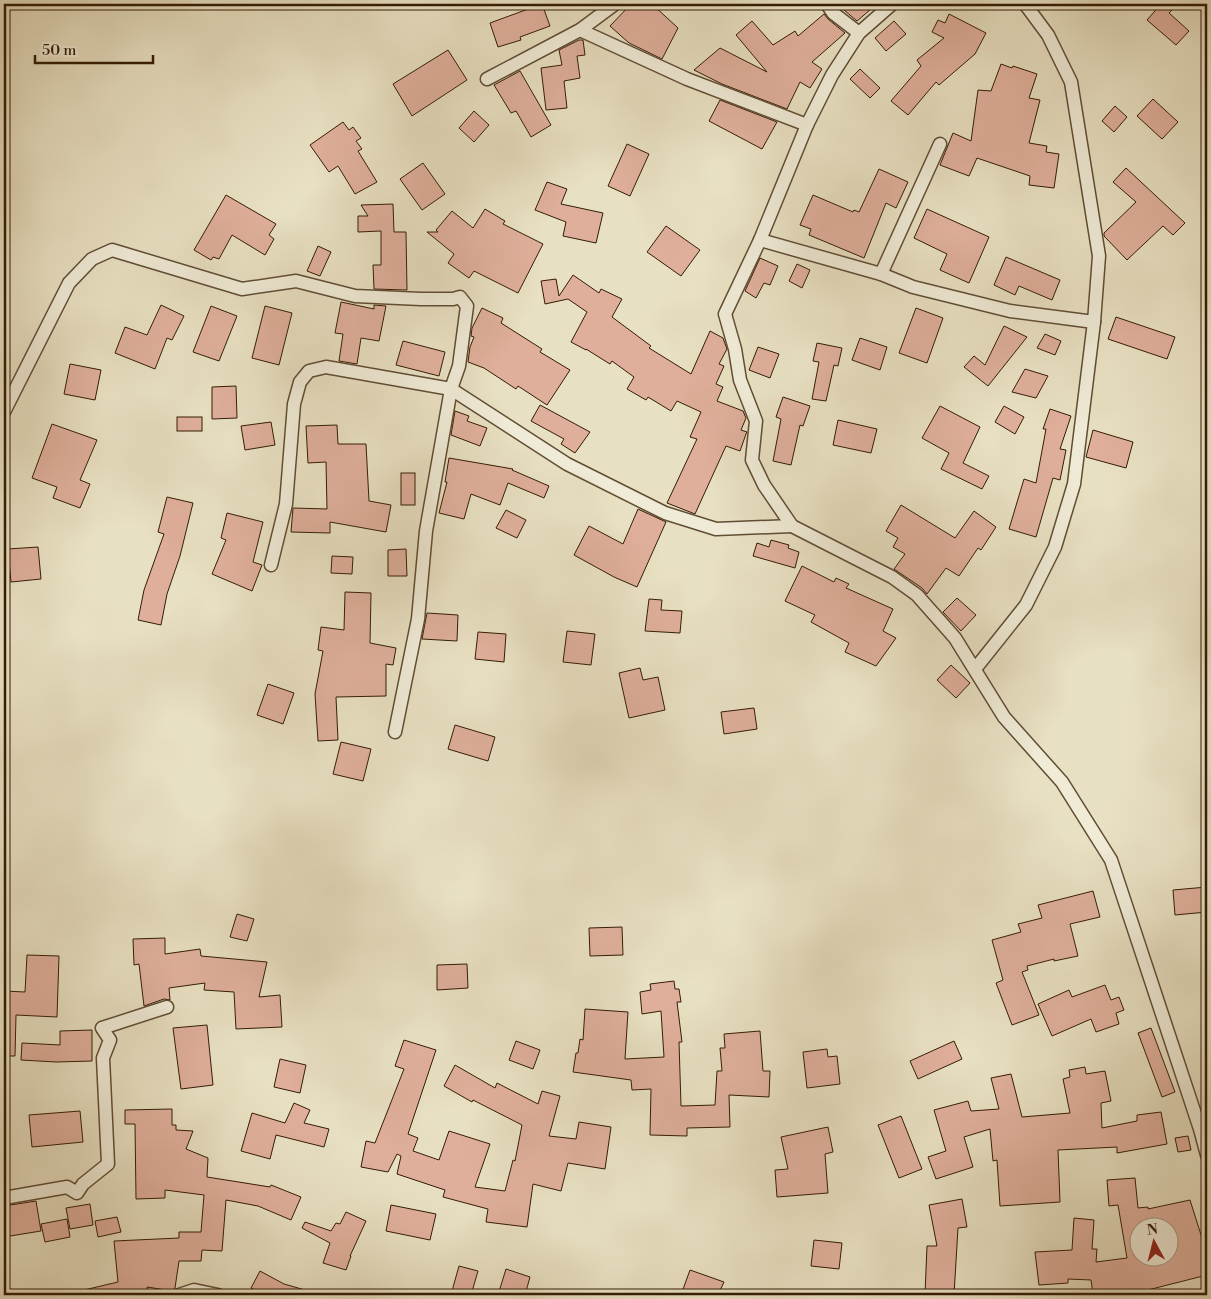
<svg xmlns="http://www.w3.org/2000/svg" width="1211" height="1299" viewBox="0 0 1211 1299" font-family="'Libre Bodoni',serif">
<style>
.building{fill:#dfaf9b;stroke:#331c05;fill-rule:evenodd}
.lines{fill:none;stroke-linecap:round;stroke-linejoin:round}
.minor-casing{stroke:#604d34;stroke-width:15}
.minor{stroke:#f0ebd7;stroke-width:12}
</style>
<rect width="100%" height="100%" fill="#e8e0c2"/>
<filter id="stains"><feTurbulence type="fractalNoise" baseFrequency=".004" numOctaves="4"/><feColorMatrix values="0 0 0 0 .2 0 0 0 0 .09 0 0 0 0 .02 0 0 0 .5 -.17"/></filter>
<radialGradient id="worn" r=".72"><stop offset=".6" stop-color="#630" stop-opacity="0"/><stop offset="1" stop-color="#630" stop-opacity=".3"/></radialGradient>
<g class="building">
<path d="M542,4l8,22 -30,11 1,3 -23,7 -8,-24z"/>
<path d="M631,4h21l26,24 -16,31 -33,-16 -19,-17z"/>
<path d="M837,4h40l-20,17z"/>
<path d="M1161,4h17l-9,9 20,18 -13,14 -29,-25z"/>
<path d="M824,14l4,5 17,14 -33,29 10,7 -12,19 -10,-6 -13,27 -65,-25 -28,-14 26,-22 47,24 -31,-37 16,-14 21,24 22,-14 3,5z"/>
<path d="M949,14l37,19 -11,21 -36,31 -3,-3 -28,33 -17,-14 30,-35 -4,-6 27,-22 -12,-6 6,-12 7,3z"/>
<path d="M894,21l12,13 -20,17 -11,-13z"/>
<path d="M579,40h4l2,15 -8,1 3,22 -16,3 3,27 -21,2 -5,-42 21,-3 -3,-15z"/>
<path d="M448,50l19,30 -55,36 -19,-32z"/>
<path d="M1001,64l11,4 1,-2 24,8 -8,24 11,2 -11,43 18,3 -1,6 13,2 -5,34 -25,-3 1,-9 -53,-18 -8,18 -29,-11 13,-32 18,8 7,-51 13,1z"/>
<path d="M860,69l20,19 -10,10 -20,-19z"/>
<path d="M520,71l31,54 -20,12 -15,-26 -5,2 -17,-28z"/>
<path d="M1153,99l25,23 -16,17 -25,-23z"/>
<path d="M720,100l57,22 -15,27 -53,-28z"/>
<path d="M1115,106l12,11 -13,15 -12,-11z"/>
<path d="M474,111l15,14 -15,17 -15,-14z"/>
<path d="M343,122l6,8 4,-3 8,11 -5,3 6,8 -4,2 19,31 -22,12 -17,-28 -9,6 -19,-27z"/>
<path d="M627,144l22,10 -19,42 -22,-10z"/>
<path d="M423,163l22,31 -23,16 -22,-31z"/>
<path d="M1126,168l59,55 -12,12 -10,-9 -36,34 -23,-24v-3l32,-31 -23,-20z"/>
<path d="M879,169l29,13 -12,26 -10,-5 -22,55 -55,-23 2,-6 -11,-4 13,-30 40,17 1,-2 5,2z"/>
<path d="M547,182l20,7 -6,15 42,9 -7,30 -33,-7 3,-14 -31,-12z"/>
<path d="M226,195l50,29 -7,11 5,4 -9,16 -33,-20 -13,24 -6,-2 -2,3 -17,-10z"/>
<path d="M393,204l1,28h12l1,58 -33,-1 -1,-24h8v-34l-23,1v-16h10l-7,-11z"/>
<path d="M485,209l20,12 -2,3 40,20 -25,49 -44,-22 -5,7 -21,-15 6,-9 -27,-22h11l-2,-2 16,-19 21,17z"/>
<path d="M927,209l62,28 -20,46 -29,-13 7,-16 -33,-16z"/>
<path d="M666,226l34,24 -19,26 -34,-24z"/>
<path d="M318,246l13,6 -11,24 -13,-5z"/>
<path d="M1006,257l54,23 -8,20 -33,-14 -4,9 -21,-10z"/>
<path d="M760,258l18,8 -8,19 -6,-2 -8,15 -11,-7z"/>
<path d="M797,264l13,6 -8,18 -13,-7z"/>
<path d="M573,275l26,18 2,-4 21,10 -10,18 39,29 -2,2 42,26 19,-43 13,7 4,11 -8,15 5,2 -8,18 7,3 -6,14 26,10 3,7 -5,12 6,2 -1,2 -6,17 -14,-5 -31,68 -28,-11 30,-64 -7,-2 11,-25 -24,-11 -6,10 -23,-14 -2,3 -19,-11 7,-12 -22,-16 -2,3 -24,-15v1l-15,-8 16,-30 -19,-13 -23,5 -4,-23 15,-2 3,17z"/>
<path d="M341,302l33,7v-4l12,1 -7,35 -18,-3 -4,26 -18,-3 4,-27 -8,-1z"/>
<path d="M161,305l23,11 -12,24 -5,-2 -12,31 -40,-16 10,-26 22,8z"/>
<path d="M211,306l26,10 -18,45 -26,-9z"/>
<path d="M265,306l27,7 -13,52 -27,-7z"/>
<path d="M482,308l21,10 -2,5 41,26 -2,3 30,18 -23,35 -29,-19 -2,3 -32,-21 -16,-6 2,-15 4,-10 -3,-1 1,-8z"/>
<path d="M916,308l27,10 -16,45 -28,-10z"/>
<path d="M1116,317l59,20 -8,22 -59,-20z"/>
<path d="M1004,326l23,11 -39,49 -24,-19 10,-11 11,9z"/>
<path d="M1045,334l16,7 -6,14 -18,-7z"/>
<path d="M860,338l27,9 -7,23 -28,-10z"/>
<path d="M403,341l42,11 -6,24 -43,-11z"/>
<path d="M817,343l25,5 -4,18 -4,-1 -8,36 -14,-2 7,-37 -6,-1z"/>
<path d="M758,347l21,7 -9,24 -21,-8z"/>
<path d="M70,364l31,6 -6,30 -31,-6z"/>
<path d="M1025,369l23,7 -12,22 -24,-6z"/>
<path d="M236,386l1,32 -25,1v-32z"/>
<path d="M783,397l27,9 -7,20 -3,-1 -9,40 -18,-4 8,-42 -5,-2z"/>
<path d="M540,405l50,27 -15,21 -14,-9 3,-5 -33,-18z"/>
<path d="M940,406l40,21 -17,36 26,13 -7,13 -41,-20 8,-16 -27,-15z"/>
<path d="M1004,406l20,11 -9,17 -20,-12z"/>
<path d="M1050,409l21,7 -11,33 6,1 -6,30 -7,-2 -17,59 -27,-8 15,-50 12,4 10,-54h-3z"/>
<path d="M455,411l14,5 -2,5 20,7 -7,18 -29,-11z"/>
<rect x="177" y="417" width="25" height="14"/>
<path d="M838,420l39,9 -6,24 -38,-8z"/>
<path d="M271,422l4,23 -30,5 -4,-24z"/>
<path d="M52,424l45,16 -17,40 10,4 -10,24 -27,-10 4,-11 -25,-9z"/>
<path d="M337,425l1,19h28l3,57 22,4 -5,27 -56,-10v11l-39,-1 2,-24 34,1 -1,-47 -18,1 -2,-37z"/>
<path d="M1093,430l40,12 -7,26 -40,-11z"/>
<path d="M449,458l64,11 -1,1 37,16 -5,12 -36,-15 -8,22 -29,-11 -7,25 -25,-6 8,-31h-2z"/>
<rect x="401" y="473" width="14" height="32"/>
<path d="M167,497l26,6 -13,53 -13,38 -6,31 -23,-5 6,-30 20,-56 -6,-2z"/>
<path d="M901,505l54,33 19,-27 22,16 -15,23 -3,-2 -19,28 -13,-8 -19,26 -5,-6 -28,-19 11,-15 -12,-7 5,-9 -12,-7z"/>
<path d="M638,509l28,13 -29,65 -23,-10 -40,-22 15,-29 34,18z"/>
<path d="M506,510l20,10 -9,18 -21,-10z"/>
<path d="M227,513l36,9 -10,40 9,3 -10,26 -40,-17 14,-34 -5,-2z"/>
<path d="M771,540l18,5 -1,3 11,4 -4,16 -42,-12 4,-13 12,4z"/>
<path d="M38,547l3,32 -30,3 -3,-33z"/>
<path d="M406,549l1,27h-19v-26z"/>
<path d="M332,556l21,1 -1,17 -21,-1z"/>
<path d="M802,566l32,16 2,-4 13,6 -3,4 47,21 -10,22 13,7 -20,28 -31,-14 4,-9 -38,-21 4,-7 -30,-14z"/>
<path d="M345,592l26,1 -1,50 26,5 -3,17 -7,-1v32l-50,1 2,43 -20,1 -3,-47 8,-43 -5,-1 3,-23 23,3z"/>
<path d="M957,598l19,17 -15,16 -18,-19z"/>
<path d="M649,599l13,1 -1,10 21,1 -2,22 -35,-2z"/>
<path d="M427,613l31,2 -1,26 -35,-2z"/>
<path d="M567,631l28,3 -4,31 -28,-3z"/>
<path d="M478,632l28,2 -2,28 -29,-3z"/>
<path d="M951,665l19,18 -14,15 -19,-18z"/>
<path d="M640,668l3,12 15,-3 7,33 -36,8 -10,-45z"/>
<path d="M268,684l26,9 -11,31 -26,-9z"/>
<path d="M754,708l3,21 -33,5 -3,-22z"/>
<path d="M455,725l40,12 -7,24 -40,-12z"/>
<path d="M341,742l30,7 -8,32 -30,-7z"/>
<path d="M1207,887v25l-32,3 -2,-25z"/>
<path d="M1093,891l7,26 -30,7 8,32 -24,5v-2l-27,7 1,4 -6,2 17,43 -27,10 -16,-42 7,-3 -11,-40 29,-8 -3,-8 24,-6 -4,-13z"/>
<path d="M237,914l17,5 -7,22 -17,-4z"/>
<path d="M622,927l1,28 -33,1 -1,-28z"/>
<path d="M165,938v16l35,-5 1,7 66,6 -8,35 21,-2 2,32 -46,2 -2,-37 -30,-2 1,-7 -36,5 1,12 -6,-1 -20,7 -5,-42 -5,1 -1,-26z"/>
<path d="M27,955l32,1 -2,61 -41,-2 -1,41h-11v-65l21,1z"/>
<path d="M467,964l1,24 -31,2v-25z"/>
<path d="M674,981l1,8h4l2,13h-4l5,40h-3l2,64 34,-1 2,-34h5l-2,-23h5l-1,-14 36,-3 3,40h7l-1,26 -40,-2 1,32 -43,1v8l-37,-1 1,-46 -19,1 -1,-10 -58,-8 3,-19h2l2,-14 3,1 2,-31 43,3 -3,47 39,-2 -3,-46 -19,3 -2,-22 11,-2 -1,-6z"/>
<path d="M1105,985l6,15 8,-3 5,13 -8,3 3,11 -23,8 -5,-13 -39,17 -14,-32 31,-14 3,7z"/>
<path d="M207,1025l6,60 -32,4 -8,-61z"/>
<path d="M1151,1028l24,64 -13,5 -24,-64z"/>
<path d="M92,1030v31l-36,1 -35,-2 1,-17 38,2v-14z"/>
<path d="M404,1040l32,10 -28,84 10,4 -5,13 26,9 10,-29 41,13 -15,43 30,4 8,-31 2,1 7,-36 -49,-25 -1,2 -28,-16 11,-21 40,23 2,-5 41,21 4,-13 18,5 -11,40 27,3 3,-17 32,5 -6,42 -37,-6 -7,28 -28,-7 -6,43 -41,-5 2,-13 -45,-12 2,-7 -48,-16 4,-18 -4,-2 -9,18 -27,-5 5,-26 9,2 29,-74 -9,-3z"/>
<path d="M516,1041l24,9 -7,19 -24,-9z"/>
<path d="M954,1041l8,18 -44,20 -8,-18z"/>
<path d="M827,1049l1,8 9,-1 3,28 -33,4 -4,-36z"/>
<path d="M280,1059l26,6 -6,28 -26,-6z"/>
<path d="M1085,1067l1,7 19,-3 6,30 -10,2 1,25 35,-7v-6l24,-3 6,32 -50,9v-6l-59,3 2,52 -60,4 -3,-46 -4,1 -3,-32 -26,8 9,30 -37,12 -8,-22 18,-6 -12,-41 34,-9 3,10 28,-2 -8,-31 20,-4 11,43 48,-4 -7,-34 7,-2 -1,-7z"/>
<path d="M294,1103l16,7 -6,13 25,6 -5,18 -48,-12 -6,24 -29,-8 11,-38 33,10z"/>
<path d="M172,1109v16h4v5l17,1 -7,18 22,9 -1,19 63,10 1,-2 30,12 -10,23 -33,-14 -32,-6 -4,51 -20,-1 -1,11h-22l-4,27 -3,3 -25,-4 2,8h-64l-1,-5 34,-8 -4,-41 65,-3v-6h22l3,-37 -39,-5v8l-29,1 -1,-75h-10v-14z"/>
<path d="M80,1111l3,31 -51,5 -3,-32z"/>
<path d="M901,1116l21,53 -23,9 -21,-53z"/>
<path d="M828,1127l5,25 -8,2 3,39 -51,4 -2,-27 13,-1 -7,-32z"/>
<path d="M1188,1136l3,14 -13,2 -3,-14z"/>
<path d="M1135,1178l3,30 10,-1v2l42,-9 17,54v21l-71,18v2h-22l-1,-4 -20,3 -2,-14 -23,-1v4l-29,2 -4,-33 37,-2 2,-32 20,2 -2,29h5l-1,13 31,-4 -9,-53 -9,1 -2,-26zM1138,1226h30v30h-30z"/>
<path d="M962,1199l5,28 -9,1 -4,67h-29l2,-49h10l-8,-41z"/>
<path d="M36,1201l5,30 -37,6v-31z"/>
<path d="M90,1204l3,21 -23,4 -4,-21z"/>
<path d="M391,1205l45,9 -6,26 -44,-9z"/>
<path d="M346,1212l20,9 -16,35h1l-5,14 -23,-7 7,-20 -28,-15 3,-6 26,9 5,-8 4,1z"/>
<path d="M117,1217l4,15 -23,5 -3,-16z"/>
<path d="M67,1219l3,18 -25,5 -4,-18z"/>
<path d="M814,1240l28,3 -3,26 -28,-3z"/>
<path d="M459,1266l19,5 -7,24 -19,-4z"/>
<path d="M506,1269l24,8 -5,18h-27z"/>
<path d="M690,1270l34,12 -6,13h-25l-11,-3z"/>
<path d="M260,1271l24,13 28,8v3h-47l-14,-7z"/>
</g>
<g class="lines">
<defs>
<g id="minor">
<path d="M827,4l6,9 26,20"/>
<path d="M892,4l-33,29 -27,42 -25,50 -47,115 -35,74 10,35 5,31 16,41 -4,39 12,25 28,41 100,51 25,18 38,43 49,79 58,65 49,78 89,269 7,26"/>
<path d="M580,30l107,49 120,46"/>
<path d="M487,79l93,-49 35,-26"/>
<path d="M760,240l121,34 32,13 97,24 84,11"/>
<path d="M881,274l59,-130"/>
<path d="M4,412l65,-129 23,-24 20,-9 130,39 54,-8 59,15 66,3h32l7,-2 7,9 -8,60 -8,23 -25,142 -8,88 -23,113"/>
<path d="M271,565l15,-61 8,-100 6,-22 9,-11 17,-4 125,22 116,75 98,49 51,16 76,-3"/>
<path d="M975,669l51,-64 29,-58 19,-63 20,-162 5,-66 -28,-174 -23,-47 -23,-31"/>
<path d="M4,1198l63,-11 10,6 6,-9 25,-20 -5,-106 7,-18 -8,-12 65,-21"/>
<path d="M179,1295l15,-5 24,5"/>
<path d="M1204,1295h3"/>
</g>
</defs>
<use href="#minor" class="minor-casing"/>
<use href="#minor" class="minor"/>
</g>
<rect width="1211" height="1299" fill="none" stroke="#e8e0c2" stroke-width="20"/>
<rect x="5" y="5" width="1201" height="1289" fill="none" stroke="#331c05" stroke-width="2.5"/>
<rect x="10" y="10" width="1191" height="1279" fill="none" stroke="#331c05"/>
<g transform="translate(1154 1242) rotate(353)"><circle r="24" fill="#f0ebd7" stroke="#a49883"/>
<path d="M0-4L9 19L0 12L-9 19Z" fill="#8f2418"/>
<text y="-8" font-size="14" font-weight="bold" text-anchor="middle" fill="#331c05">N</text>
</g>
<path d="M35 55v8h118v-8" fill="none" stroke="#331c05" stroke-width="2.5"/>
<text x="42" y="55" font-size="15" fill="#331c05" stroke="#f0ebd7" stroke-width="4" paint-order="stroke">50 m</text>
<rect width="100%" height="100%" filter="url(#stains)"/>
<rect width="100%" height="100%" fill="url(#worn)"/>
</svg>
